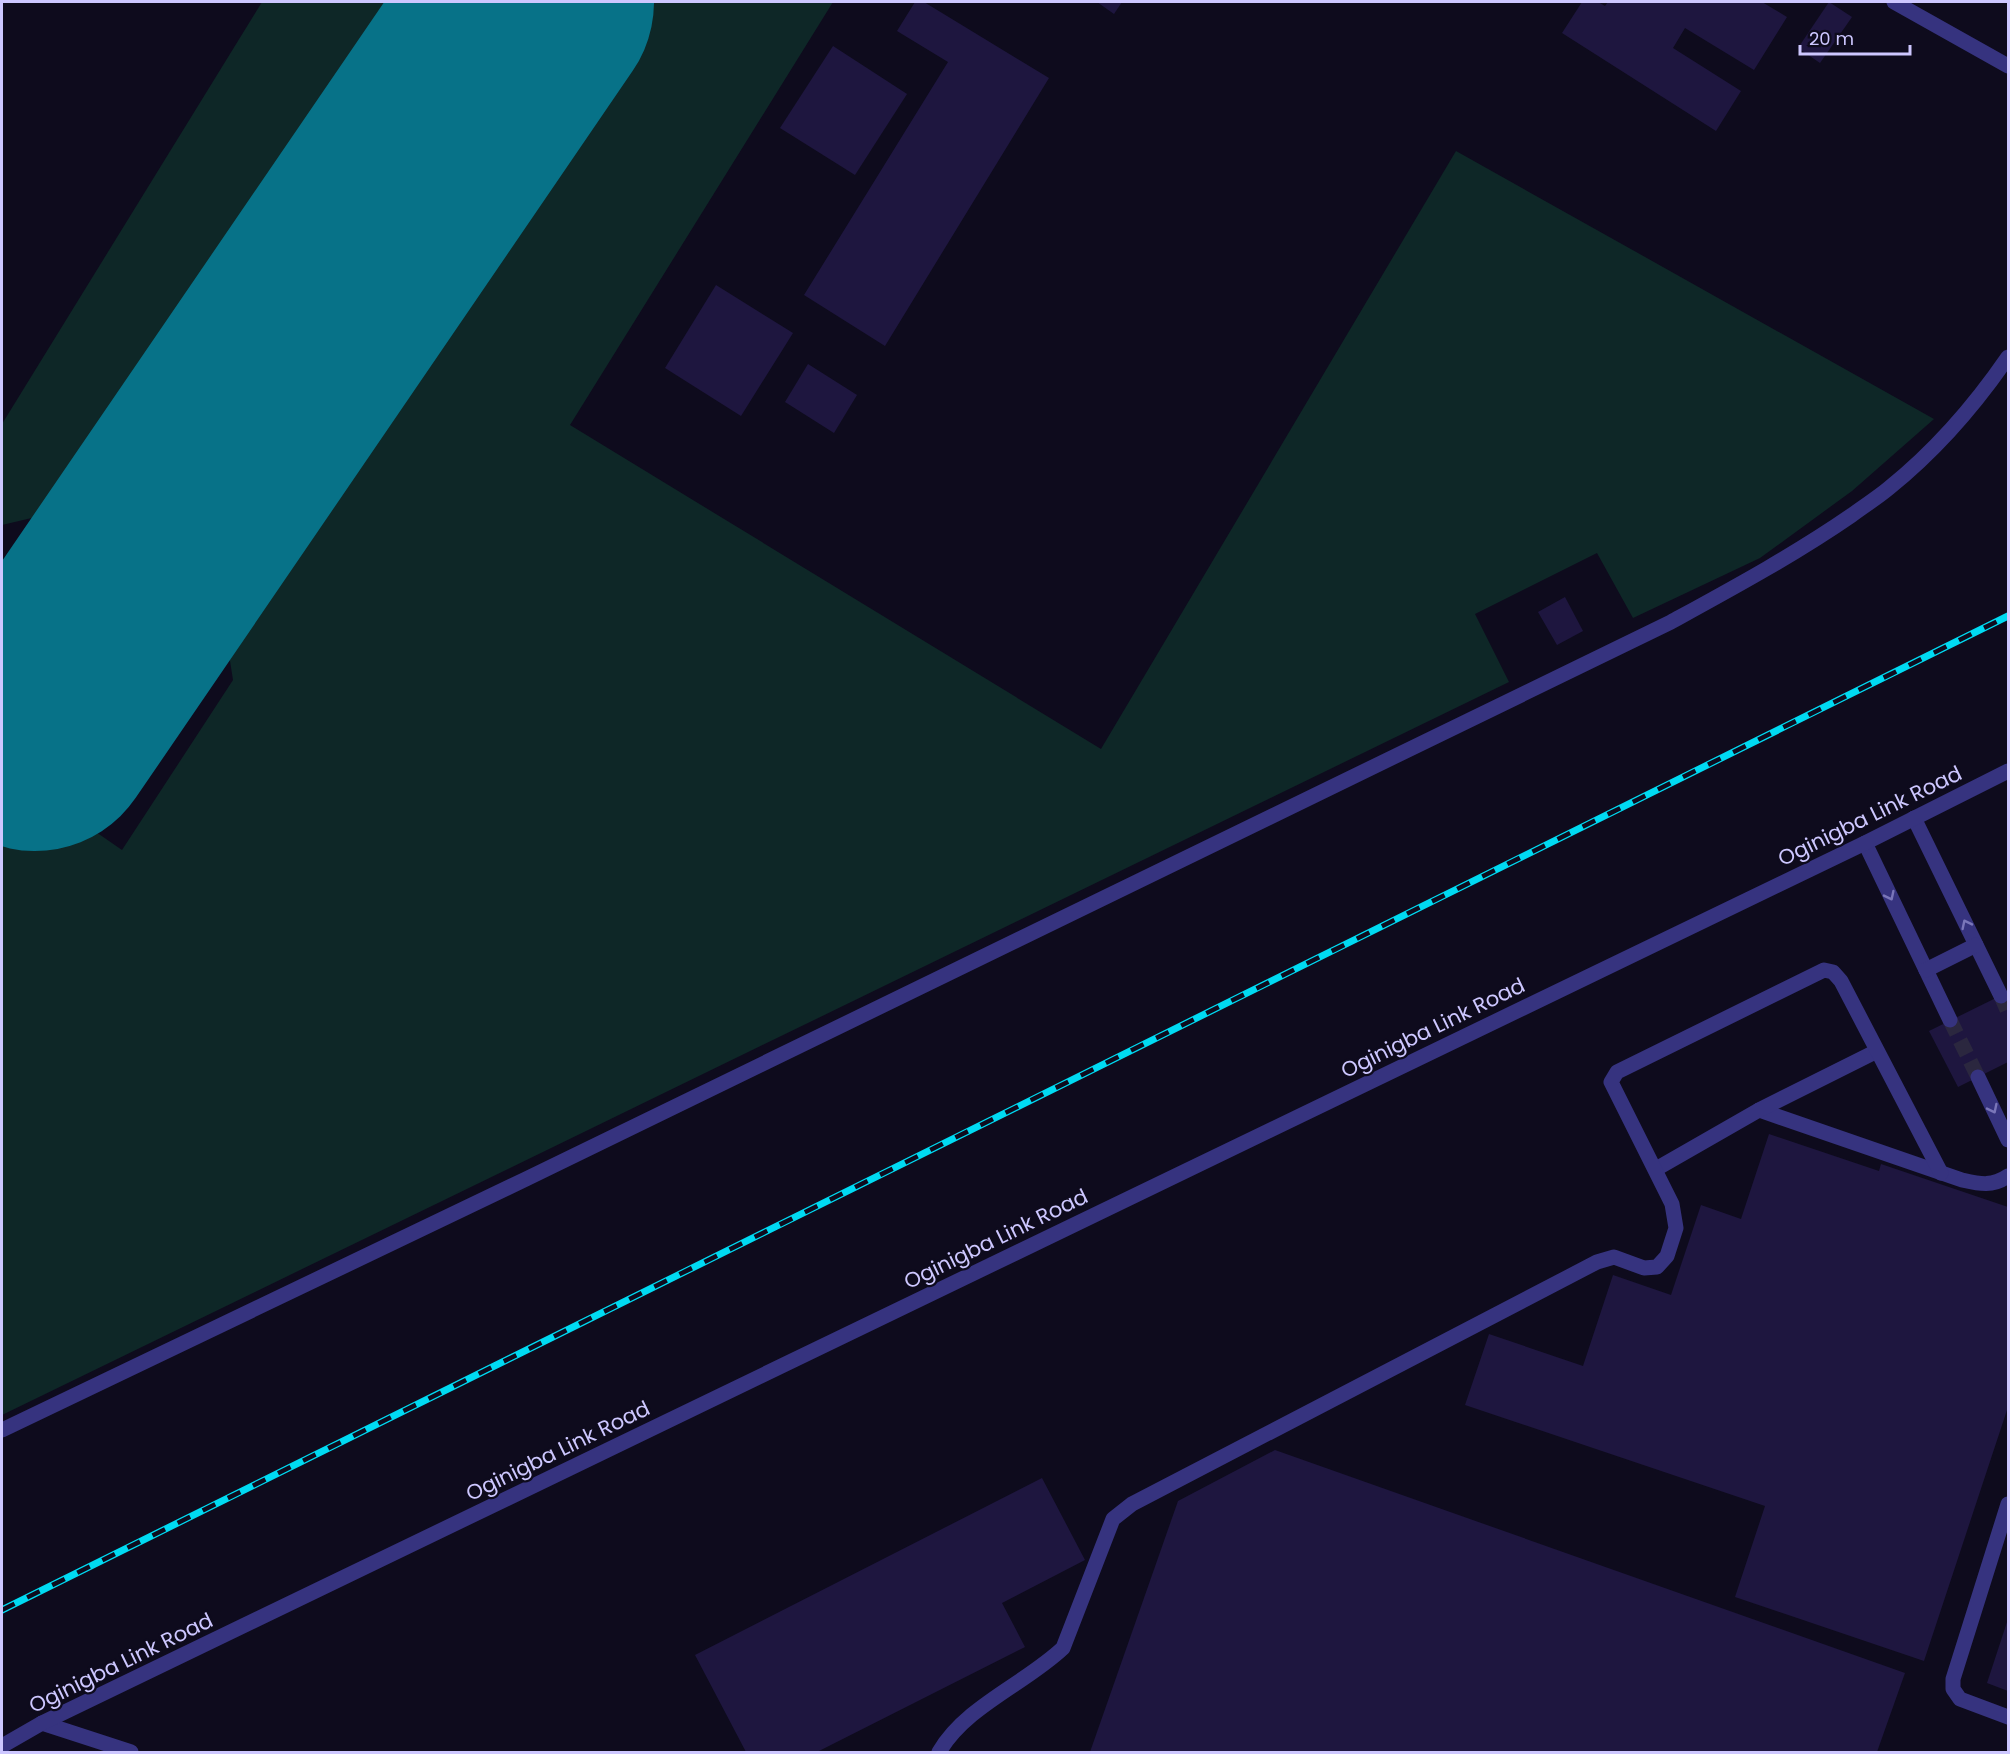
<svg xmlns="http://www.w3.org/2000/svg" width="2010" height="1754" viewBox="0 0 2010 1754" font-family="Poppins,sans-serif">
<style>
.green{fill:#0e2727}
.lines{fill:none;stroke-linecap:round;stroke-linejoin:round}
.runway{stroke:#077288;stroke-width:244}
.building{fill:#1e163f}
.minor-tunnel{stroke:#2b273f;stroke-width:15;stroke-dasharray:15 8;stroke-linecap:butt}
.minor{stroke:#36337f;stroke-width:15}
.rail-casing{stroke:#00daf2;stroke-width:7}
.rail{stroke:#0e0b1d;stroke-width:4.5;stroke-dasharray:14;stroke-linecap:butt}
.oneway{stroke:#7a76b9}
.labels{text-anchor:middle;stroke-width:4.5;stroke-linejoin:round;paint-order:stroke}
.street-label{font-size:21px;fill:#cdc7ff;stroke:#0e0b1d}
</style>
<rect width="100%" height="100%" fill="#0e0b1d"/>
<g class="green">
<path d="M262,2h192l-338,496 -114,27v-101z"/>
<path d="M603,2h230l-263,423 531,324 355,-598 478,268 -82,72 -92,67 -127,60 -36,-65 -122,61 34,68 -1507,733v-648l120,83 111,-170 -18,-114z"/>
</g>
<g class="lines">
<path class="runway" d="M35,729l497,-727"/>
</g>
<g class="building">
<path d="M915,2h9l125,76 -164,268 -81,-51 144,-233 -51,-31z"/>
<path d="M1097,2h25l-8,12z"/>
<path d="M1582,2h16l7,4 3,-4h154l25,15 -33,53 -69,-42 -12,20 68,43 -25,40 -154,-98z"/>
<path d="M1829,2l23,15 -32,46 -22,-15z"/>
<path d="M833,46l74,48 -52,81 -75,-47z"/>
<path d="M716,285l77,48 -52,83 -76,-48z"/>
<path d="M808,364l49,31 -23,38 -49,-31z"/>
<path d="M1565,597l18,34 -26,14 -19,-33z"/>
<path d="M2008,992v70l-50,25 -29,-56z"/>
<path d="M1769,1134l110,37 2,-7 127,43v200l-84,254 -189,-64 30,-91 -300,-101 24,-71 94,32 30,-91 58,20 30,-90 40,14z"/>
<path d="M1275,1450l630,223 -28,79h-787l88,-251z"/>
<path d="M1042,1478l43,82 -83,43 23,44 -208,105h-71l-51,-97z"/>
<path d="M2008,1619v72l-21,-8z"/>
</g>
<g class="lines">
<g class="minor-tunnel">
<path d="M2001,996l7,16"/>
<path d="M1950,1020l28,57"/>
</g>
<g class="minor">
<path d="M1894,2l114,64"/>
<path d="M1914,818l87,178"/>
<path d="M1865,843l85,177"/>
<path d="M1926,970l50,-25"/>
<path d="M1978,1077l30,63"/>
<path d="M1759,1110l203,70c18,4 30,7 46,-4"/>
<path d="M1656,1169l103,-59 118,-59"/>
<path d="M2,1430l524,-251 1145,-557c62,-34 123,-67 181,-107 12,-9 25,-17 37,-27 46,-37 86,-83 119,-131"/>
<path d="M2008,1504l-55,175v10l7,10 48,18"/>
<path d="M42,1723l89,29"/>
<path d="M2,1746l40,-23 1823,-880 143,-72"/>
<path d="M939,1752c27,-46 86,-68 124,-104l50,-129 19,-15 465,-242 17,-5 30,11 13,-1 10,-11 9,-28 -4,-24 -61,-122 6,-10 207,-102 9,2 8,9 100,192"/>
</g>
<defs>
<path id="rail" d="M2,1610l2006,-994"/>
</defs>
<use href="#rail" class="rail-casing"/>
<use href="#rail" class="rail"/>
</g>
<defs><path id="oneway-chevron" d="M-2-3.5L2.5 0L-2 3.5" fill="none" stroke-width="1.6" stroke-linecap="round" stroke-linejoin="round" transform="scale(1.5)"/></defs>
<g class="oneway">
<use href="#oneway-chevron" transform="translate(1890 896) rotate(64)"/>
<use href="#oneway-chevron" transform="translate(1966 924) rotate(-116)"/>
<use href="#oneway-chevron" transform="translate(1993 1109) rotate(64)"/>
</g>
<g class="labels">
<g class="street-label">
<text transform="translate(1870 816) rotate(-26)" y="7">Oginigba Link Road</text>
<text transform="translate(1433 1028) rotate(-26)" y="7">Oginigba Link Road</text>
<text transform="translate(996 1239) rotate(-26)" y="7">Oginigba Link Road</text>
<text transform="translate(558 1451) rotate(-26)" y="7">Oginigba Link Road</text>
<text transform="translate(121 1663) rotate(-26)" y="7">Oginigba Link Road</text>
</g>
</g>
<rect width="2010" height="1754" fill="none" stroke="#cdc7ff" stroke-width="6"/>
<path d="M1800 45v9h110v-9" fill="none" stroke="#cdc7ff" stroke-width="3"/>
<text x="1809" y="45" font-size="18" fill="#cdc7ff" stroke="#0e0b1d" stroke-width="4.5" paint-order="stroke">20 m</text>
</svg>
